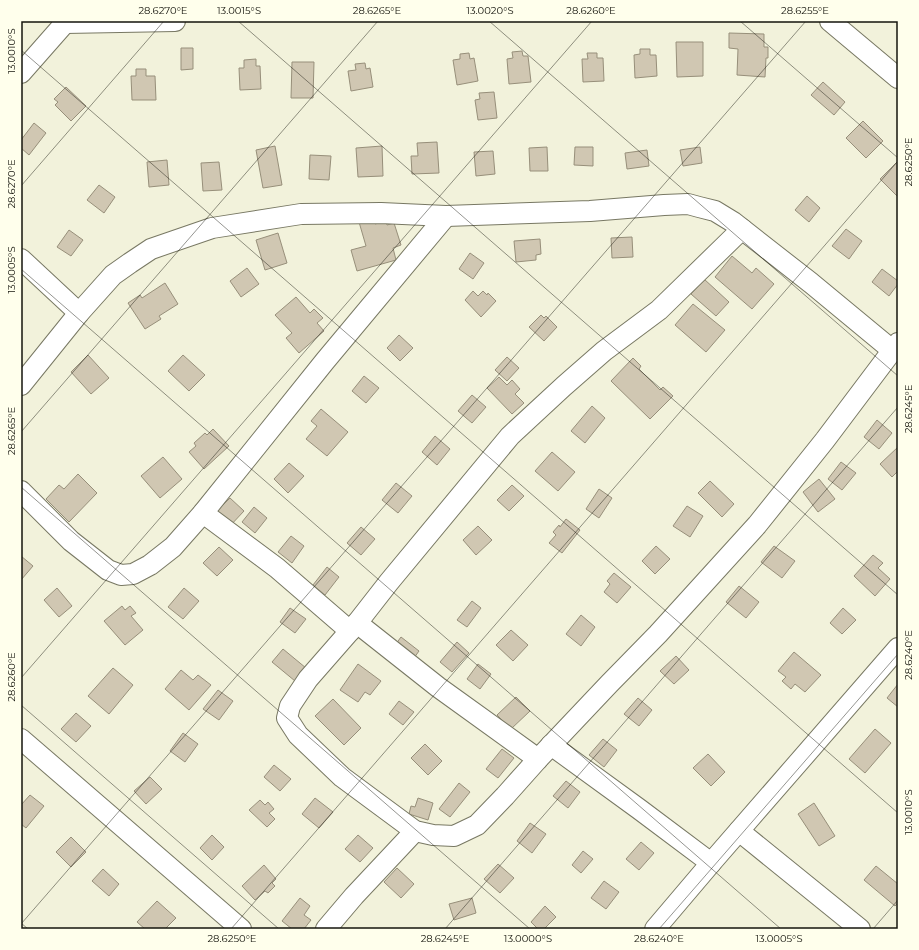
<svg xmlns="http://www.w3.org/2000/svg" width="919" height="950" viewBox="0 0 919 950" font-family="Montserrat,sans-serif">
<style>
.building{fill:#d0c7b2;stroke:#978f7a}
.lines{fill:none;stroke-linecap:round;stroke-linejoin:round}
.minor-casing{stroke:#787863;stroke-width:22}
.minor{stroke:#fff;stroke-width:20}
.ticks{fill:none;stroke:#14140c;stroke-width:1;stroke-opacity:0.45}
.neatline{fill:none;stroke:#14140c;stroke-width:1.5}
.ticks-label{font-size:10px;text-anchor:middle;fill:#14140c}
</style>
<rect width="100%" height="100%" fill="#f2f2db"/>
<g class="building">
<path d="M729,33l35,1v13h4v11h-2l-1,19 -28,-2 1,-26 -9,-1z"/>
<path d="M676,42h27v34l-26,1z"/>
<path d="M181,48h12v21l-12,1z"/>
<path d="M640,49h10v6h6l1,21 -22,2 -1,-23 6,-1z"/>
<path d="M522,51l1,5h5l3,26 -22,2 -2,-25 6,-1 -1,-6z"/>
<path d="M469,53l1,6 4,-1 4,23 -21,4 -4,-25 7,-1v-5z"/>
<path d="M587,53h10v5h6l1,23 -21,1 -1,-23h6z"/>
<path d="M256,59v7h4l1,23 -21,1 -1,-22h5v-8z"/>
<path d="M292,62h22l-1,36h-22z"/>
<path d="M365,63l1,6 4,-1 3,19 -22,4 -3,-20 8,-1 -1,-6z"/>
<path d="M136,69h10v7h9l1,24h-24l-1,-24h5z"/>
<path d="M823,82l22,20 -11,13 -23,-20z"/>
<path d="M66,87l20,19 -15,15 -16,-16 3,-3 -4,-3z"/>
<path d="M494,92l3,26 -19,2 -3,-20 5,-1 -1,-6z"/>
<path d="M863,121l20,20 -17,17 -20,-20z"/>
<path d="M34,123l12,10 -17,22 -8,-7v-8z"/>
<path d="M437,142l2,31 -27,1 -1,-18h7l-1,-13z"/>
<path d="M275,146l7,39 -19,3 -7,-38z"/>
<path d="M382,146l1,30 -25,1 -2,-29z"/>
<path d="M547,147l1,24h-18l-1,-23z"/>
<path d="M575,147h18v19l-19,-1z"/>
<path d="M700,147l2,16 -19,3 -3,-16z"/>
<path d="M647,150l2,16 -22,3 -2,-16z"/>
<path d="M493,151l2,23 -19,2 -2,-24z"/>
<path d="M310,155l21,1 -2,24 -20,-1z"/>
<path d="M167,160l2,25 -20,2 -2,-25z"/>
<path d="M898,161v36l-18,-18z"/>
<path d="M219,162l3,28 -19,1 -2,-28z"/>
<path d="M99,185l16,12 -11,16 -17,-13z"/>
<path d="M807,196l13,12 -11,14 -14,-12z"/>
<path d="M373,218l2,6 11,-3 1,4 7,-2 7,22 -8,3 3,12 -39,11 -6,-21 15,-4 -7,-24z"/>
<path d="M846,229l16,12 -13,18 -17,-13z"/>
<path d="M69,230l14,10 -12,16 -14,-9z"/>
<path d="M278,233l9,30 -22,7 -9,-30z"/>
<path d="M632,237l1,20 -21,1 -1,-20z"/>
<path d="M540,239l1,15 -5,1v5l-20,2 -2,-21z"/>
<path d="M470,253l14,10 -11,16 -14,-10z"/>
<path d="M732,256l20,17 4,-5 18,16 -22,25 -37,-32z"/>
<path d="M247,268l12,16 -18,13 -11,-16z"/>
<path d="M882,269l16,12v3l-9,12 -17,-14z"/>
<path d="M704,279l25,23 -13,14 -25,-22z"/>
<path d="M165,283l13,21 -19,12 2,3 -16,10 -17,-26 12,-8 2,3z"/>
<path d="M473,291l5,5 5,-5 4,4 1,-2 8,8 -15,16 -16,-17z"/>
<path d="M296,297l14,16 4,-4 9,9 -6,5 7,8 -25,22 -13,-15 6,-5 -17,-18z"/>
<path d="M693,304l32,26 -19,22 -31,-27z"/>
<path d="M541,315l3,3 2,-2 11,11 -13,14 -15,-14z"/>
<path d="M399,335l14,13 -13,13 -13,-13z"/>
<path d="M88,355l21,23 -18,16 -20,-22z"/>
<path d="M183,355l22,20 -16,16 -21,-20z"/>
<path d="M507,357l12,11 -12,13 -12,-11z"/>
<path d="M633,358l8,8 -2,3 21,21 3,-3 10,9 -23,23 -39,-38z"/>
<path d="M364,376l15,12 -13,15 -14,-12z"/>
<path d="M499,377l8,8 5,-5 8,9 -5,5 9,9 -12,11 -25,-26z"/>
<path d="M472,395l14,12 -14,16 -14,-12z"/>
<path d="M592,406l13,12 -20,25 -14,-12z"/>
<path d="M321,409l27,23 -21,24 -21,-17 11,-13 -6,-5z"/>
<path d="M877,420l15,13 -13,16 -15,-12z"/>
<path d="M213,429l16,17 -25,23 -15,-17 7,-6 -2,-3 11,-10 2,2z"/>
<path d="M435,436l15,13 -13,16 -15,-13z"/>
<path d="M898,447v24l-6,6 -12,-13z"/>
<path d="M552,452l23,20 -17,19 -23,-20z"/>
<path d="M163,457l19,22 -22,19 -19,-22z"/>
<path d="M841,462l15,11 -14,17 -14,-11z"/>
<path d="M289,463l15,13 -16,17 -14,-14z"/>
<path d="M78,474l19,19 -28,29 -23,-23 13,-14 5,4z"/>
<path d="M819,479l16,20 -17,13 -15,-20z"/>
<path d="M710,481l24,23 -12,13 -24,-24z"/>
<path d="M396,483l16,13 -14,17 -16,-13z"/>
<path d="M512,485l12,11 -15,15 -12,-11z"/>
<path d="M599,489l13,9 -13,20 -13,-9z"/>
<path d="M230,498l14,13 -15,16 -16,-15 5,-11 5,4z"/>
<path d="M687,506l16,10 -13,21 -17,-11z"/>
<path d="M254,507l13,11 -12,15 -13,-11z"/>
<path d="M566,519l14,11 -18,23 -13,-10 7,-8 -3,-3 6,-7 1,2z"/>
<path d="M478,526l14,14 -16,15 -13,-15z"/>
<path d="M361,527l14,12 -14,16 -14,-12z"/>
<path d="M291,536l13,10 -12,17 -14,-11z"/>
<path d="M656,546l14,13 -15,15 -13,-13z"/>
<path d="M774,546l21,15 -13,17 -21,-16z"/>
<path d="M219,547l14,13 -16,16 -14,-13z"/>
<path d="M873,555l10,8 -5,5 12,11 -15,17 -21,-20z"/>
<path d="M21,556l12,10 -12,14z"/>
<path d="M327,567l12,10 -14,18 -12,-10z"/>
<path d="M614,573l17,14 -14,16 -13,-11 6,-8 -3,-3z"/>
<path d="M739,586l20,16 -13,16 -20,-16z"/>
<path d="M57,588l15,18 -13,11 -15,-17z"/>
<path d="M184,588l15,13 -16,18 -15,-12z"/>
<path d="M472,601l9,7 -14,19 -10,-7z"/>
<path d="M122,606l3,4 5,-4 6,7 -5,3 12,14 -18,15 -21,-24z"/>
<path d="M290,608l16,11 -11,14 -15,-11z"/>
<path d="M843,608l13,12 -14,14 -12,-11z"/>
<path d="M581,615l14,12 -14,19 -15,-12z"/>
<path d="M511,630l17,15 -15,16 -17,-16z"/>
<path d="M401,637l18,14 -8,11 -18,-14z"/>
<path d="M457,642l12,11 -17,19 -12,-10z"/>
<path d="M283,649l23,19 -11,13 -23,-19z"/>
<path d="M794,652l27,23 -16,17 -10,-8 -4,5 -9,-8 4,-4 -8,-6z"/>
<path d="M676,656l13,14 -15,14 -14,-13z"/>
<path d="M358,664l23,17 -11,14 -5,-3 -7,10 -18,-12z"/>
<path d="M478,664l13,10 -11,15 -13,-10z"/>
<path d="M113,668l20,17 -24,29 -21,-18z"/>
<path d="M181,670l12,10 5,-5 13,10 -22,25 -24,-21z"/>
<path d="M898,684v23l-11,-9z"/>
<path d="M218,690l15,11 -14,19 -16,-11z"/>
<path d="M516,697l14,14 -19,18 -14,-14z"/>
<path d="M638,698l14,12 -13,16 -15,-12z"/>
<path d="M333,699l28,29 -17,17 -29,-29z"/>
<path d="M399,701l15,11 -11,13 -14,-11z"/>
<path d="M76,713l15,13 -15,16 -15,-13z"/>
<path d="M875,729l16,14 -26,30 -16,-14z"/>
<path d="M183,733l15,11 -13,18 -15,-11z"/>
<path d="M603,739l14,11 -13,17 -15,-12z"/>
<path d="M425,744l17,17 -14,14 -17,-17z"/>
<path d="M502,749l12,9 -16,20 -12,-9z"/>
<path d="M708,754l17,18 -14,14 -18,-18z"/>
<path d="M274,765l17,14 -11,12 -16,-14z"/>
<path d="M150,777l12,12 -16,15 -12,-13z"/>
<path d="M566,781l14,11 -12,16 -15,-12z"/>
<path d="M459,783l11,9 -20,25 -11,-8z"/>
<path d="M30,795l14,11 -18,22 -5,-4v-19z"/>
<path d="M315,798l18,14 -14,16 -17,-14z"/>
<path d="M418,798l15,5 -5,17 -19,-6 2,-8 4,1z"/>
<path d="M260,800l5,5 3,-3 6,7 -5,4 6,6 -8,8 -18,-17z"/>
<path d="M814,803l21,33 -16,10 -21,-32z"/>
<path d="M530,823l16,11 -14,19 -15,-12z"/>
<path d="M212,835l12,12 -12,13 -12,-12z"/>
<path d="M358,835l15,13 -13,14 -15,-13z"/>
<path d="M71,837l15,15 -15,15 -15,-15z"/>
<path d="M641,842l13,11 -15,17 -13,-11z"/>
<path d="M583,851l10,8 -12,14 -9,-8z"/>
<path d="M498,864l16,14 -14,15 -16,-14z"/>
<path d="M264,865l12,14 -4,4 3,3 -7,7 -3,-2 -10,9 -13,-14z"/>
<path d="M876,866l22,18v19l-3,3 -31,-26z"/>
<path d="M397,868l17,16 -13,14 -17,-16z"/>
<path d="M103,869l16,15 -10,12 -17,-15z"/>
<path d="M604,881l15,11 -13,17 -15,-11z"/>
<path d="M300,898l10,8 -6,9 7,5 -7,9h-12l-10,-8z"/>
<path d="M472,898l4,15 -22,7 -5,-16z"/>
<path d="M157,901l19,17 -11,11h-20l-8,-7z"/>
<path d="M545,906l11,11 -12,12h-6l-7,-7z"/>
</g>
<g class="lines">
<defs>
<g id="minor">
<path d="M62,21l3,2 110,-2"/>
<path d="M830,21l68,57"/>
<path d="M21,73l44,-50"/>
<path d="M742,229l-83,81 -55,41 -40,35 -54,50 -121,146 -32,41 -49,56 -18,27 -3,12 11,17 44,42 73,54 18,4 21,1 23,-11 28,-29 33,-37 71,-75 49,-50 99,-109 68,-85 73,-97"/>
<path d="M21,259l58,54"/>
<path d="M21,385l58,-72 34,-38 17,-12 21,-14 61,-21 89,-14 80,-1 65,3 144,-5 74,-6 24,-1 11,3 16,4 18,11 78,61 81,67"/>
<path d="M21,491l50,50 37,29 13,5 12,-1 17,-9 23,-18 30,-34 122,-152 121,-145"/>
<path d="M203,513l74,55 73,63"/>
<path d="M357,623l81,64 100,72"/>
<path d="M21,739l220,190"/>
<path d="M551,745l88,64 72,54"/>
<path d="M739,831l121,98"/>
<path d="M326,929l28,-33 61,-65"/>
<path d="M655,929l56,-66 187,-215"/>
</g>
</defs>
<use href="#minor" class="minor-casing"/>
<use href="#minor" class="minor"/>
</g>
<path class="ticks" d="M238,21l660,574M489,21l409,355M740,21l158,137M21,50l877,763M21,186l143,-165M21,269l760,660M21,432l357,-411M21,487l509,442M21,678l571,-657M21,705l258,224M21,923l7,6M21,924l785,-903M231,929l667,-768M445,929l453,-522M659,929l239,-275M873,929l25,-29"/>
<rect width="919" height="950" fill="none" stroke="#ffffec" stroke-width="44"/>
<rect x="22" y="22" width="875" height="906" class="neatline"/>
<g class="ticks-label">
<text x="163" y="14">28.6270°E</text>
<text x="239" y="14">13.0015°S</text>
<text x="377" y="14">28.6265°E</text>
<text x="490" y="14">13.0020°S</text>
<text x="591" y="14">28.6260°E</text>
<text x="805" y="14">28.6255°E</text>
<text transform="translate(11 51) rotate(-90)" y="4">13.0010°S</text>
<text transform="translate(908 162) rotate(-90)" y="4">28.6250°E</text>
<text transform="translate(11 184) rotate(-90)" y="4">28.6270°E</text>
<text transform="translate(11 270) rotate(-90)" y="4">13.0005°S</text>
<text transform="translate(908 409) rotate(-90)" y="4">28.6245°E</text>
<text transform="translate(11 431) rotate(-90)" y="4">28.6265°E</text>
<text transform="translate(908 655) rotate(-90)" y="4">28.6240°E</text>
<text transform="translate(11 677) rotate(-90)" y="4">28.6260°E</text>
<text transform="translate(908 812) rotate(-90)" y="4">13.0010°S</text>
<text x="232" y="942">28.6250°E</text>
<text x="445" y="942">28.6245°E</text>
<text x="528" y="942">13.0000°S</text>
<text x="659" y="942">28.6240°E</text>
<text x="779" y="942">13.0005°S</text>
</g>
</svg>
